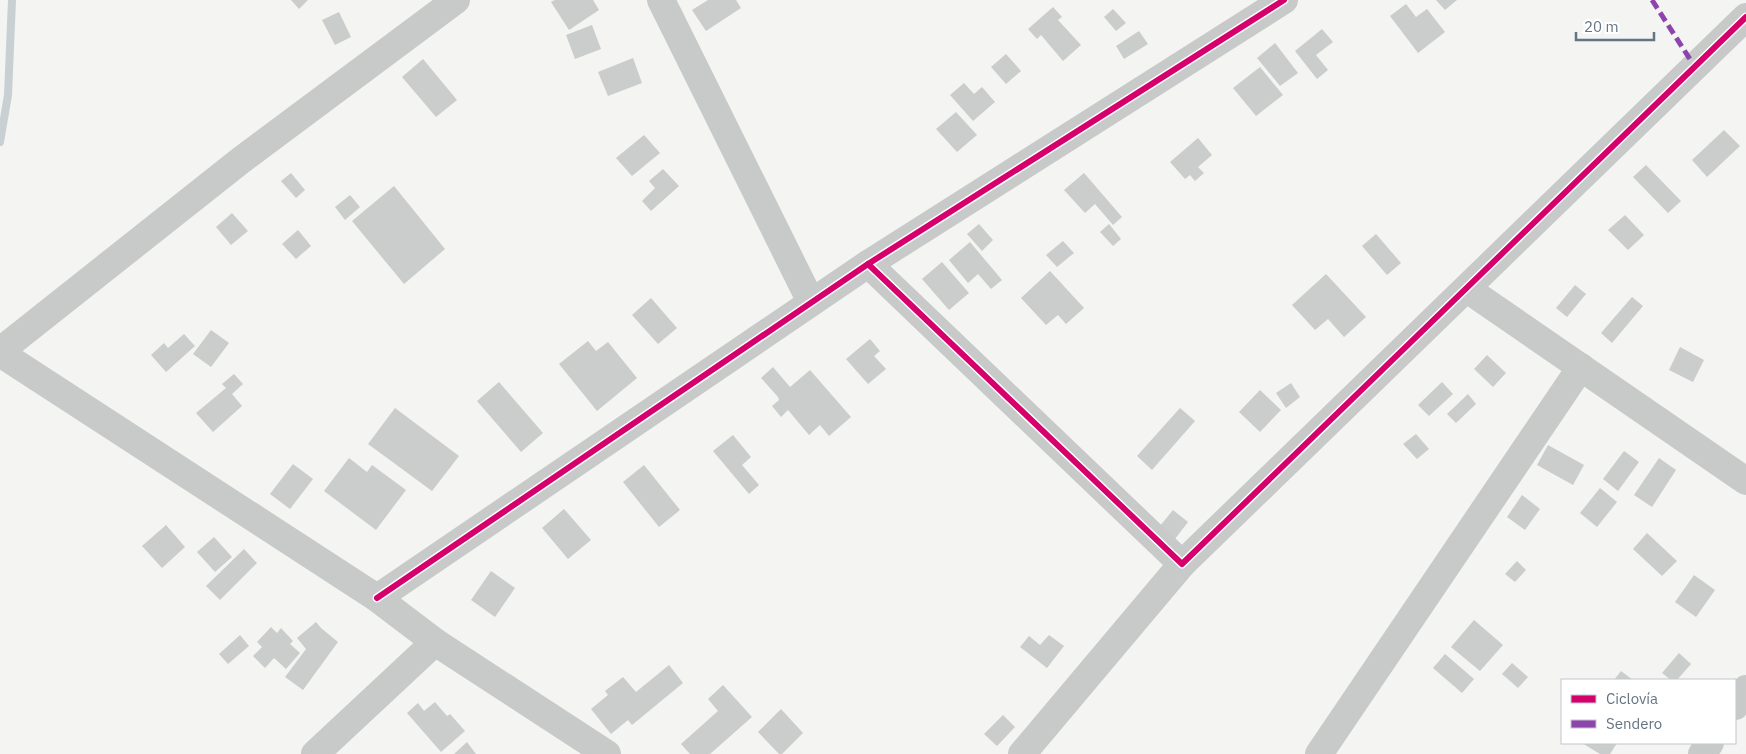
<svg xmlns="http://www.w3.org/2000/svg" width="1746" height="754" viewBox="0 0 1746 754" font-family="'IBM Plex Sans',sans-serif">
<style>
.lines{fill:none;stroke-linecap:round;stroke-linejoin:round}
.stream{stroke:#c9d0d3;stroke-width:8}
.building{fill:#cbcccc}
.street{stroke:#c8caca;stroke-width:28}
.quiet{stroke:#8e44ad;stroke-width:5;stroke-dasharray:10 5;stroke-linecap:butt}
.cycleway-casing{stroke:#fff;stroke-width:9}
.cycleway{stroke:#d6006c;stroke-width:6}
</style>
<rect width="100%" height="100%" fill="#f4f4f2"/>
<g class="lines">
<path class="stream" d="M0,142l8,-47 4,-95"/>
</g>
<g class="building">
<path d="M291,0h17l-9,9z"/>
<path d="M555,0h38l6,10 -30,20 -18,-28z"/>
<path d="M708,0h28l5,8 -35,23 -14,-21z"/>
<path d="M1436,0h21l-12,10z"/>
<path d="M1406,4l10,13 11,-8 18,23 -27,21 -28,-37z"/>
<path d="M1053,7l9,10 -4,3 23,25 -18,16 -22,-26 -4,4 -9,-10z"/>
<path d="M1113,9l13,14 -10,8 -12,-14z"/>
<path d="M339,12l12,25 -16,8 -13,-25z"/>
<path d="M592,25l9,24 -26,10 -9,-24z"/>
<path d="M1322,29l11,13 -17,13 12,15 -11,9 -22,-28z"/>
<path d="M1139,31l9,13 -24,15 -8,-13z"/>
<path d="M1275,43l23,30 -18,13 -23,-28z"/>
<path d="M1006,54l15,17 -15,13 -15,-17z"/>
<path d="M633,58l9,25 -34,13 -10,-24z"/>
<path d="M423,59l34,41 -21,17 -34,-40z"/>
<path d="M1260,67l23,28 -27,21 -23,-28z"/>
<path d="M964,83l10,11 8,-7 13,15 -22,19 -23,-26z"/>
<path d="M956,112l21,23 -20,17 -21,-23z"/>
<path d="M1724,130l16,16 -33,31 -15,-17z"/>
<path d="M644,135l16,18 -28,23 -16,-18z"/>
<path d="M1198,138l14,17 -14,12 6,6 -9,8 -5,-6 -5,4 -15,-17z"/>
<path d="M1646,165l35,36 -13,12 -35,-36z"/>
<path d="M663,169l16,17 -28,25 -9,-10 13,-13 -6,-7z"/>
<path d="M291,173l14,17 -9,8 -15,-17z"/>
<path d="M1084,173l38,44 -9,8 -18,-21 -10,9 -21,-23z"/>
<path d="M394,186l51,63 -41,35 -52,-63z"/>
<path d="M350,195l10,12 -15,13 -10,-13z"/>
<path d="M232,213l16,18 -17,14 -15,-18z"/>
<path d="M1625,215l19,20 -16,15 -20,-20z"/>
<path d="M979,224l14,16 -11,11 -15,-17z"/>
<path d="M1109,224l12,15 -8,7 -13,-14z"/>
<path d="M298,230l13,16 -15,13 -14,-15z"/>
<path d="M1376,234l25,29 -14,12 -25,-29z"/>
<path d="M1063,241l11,12 -17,14 -11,-12z"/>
<path d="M970,242l32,38 -11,9 -13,-15 -10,9 -19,-23z"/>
<path d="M942,262l27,31 -20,17 -27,-31z"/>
<path d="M1050,271l34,37 -18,16 -8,-9 -12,10 -25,-27z"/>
<path d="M1326,274l40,43 -22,20 -16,-18 -13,11 -23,-25z"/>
<path d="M1575,285l11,9 -19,23 -11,-9z"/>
<path d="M1632,297l11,9 -31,37 -11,-10z"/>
<path d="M651,298l26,30 -19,16 -26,-29z"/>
<path d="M211,330l18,13 -18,24 -18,-13z"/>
<path d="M184,334l11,12 -29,26 -15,-17 13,-12 4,5z"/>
<path d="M870,339l10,12 -6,5 12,13 -18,15 -22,-25z"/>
<path d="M588,341l8,10 12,-9 29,36 -40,33 -38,-47z"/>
<path d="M1680,347l24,13 -11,22 -24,-12z"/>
<path d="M1487,355l19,18 -13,14 -19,-18z"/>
<path d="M773,367l17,20 20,-17 41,47 -22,19 -9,-11 -11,10 -21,-25 -7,7 -9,-11 7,-6 -1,-3 -17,-19z"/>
<path d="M234,374l9,10 -11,10 10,12 -29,26 -17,-19 30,-25 -4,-4z"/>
<path d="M499,382l44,51 -22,19 -44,-51z"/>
<path d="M1442,382l11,12 -24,22 -11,-11z"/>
<path d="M1291,383l9,14 -14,11 -10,-15z"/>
<path d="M1260,390l21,20 -21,22 -21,-20z"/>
<path d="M1468,394l8,10 -20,19 -9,-9z"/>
<path d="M395,408l64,48 -27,35 -64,-47z"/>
<path d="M1180,408l15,13 -43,49 -15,-14z"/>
<path d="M1416,434l13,15 -12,10 -14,-15z"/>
<path d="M733,435l18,22 -9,8 17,20 -10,9 -36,-43z"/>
<path d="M1548,445l36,20 -11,20 -36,-20z"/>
<path d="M1624,451l15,11 -21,29 -15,-12z"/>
<path d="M349,458l18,14 5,-7 34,25 -30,40 -52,-39z"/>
<path d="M1659,458l17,12 -24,37 -18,-12z"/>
<path d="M293,464l20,15 -23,30 -20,-15z"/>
<path d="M644,465l36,45 -21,17 -36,-45z"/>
<path d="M1600,488l17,14 -20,25 -17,-14z"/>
<path d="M1522,495l18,14 -15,21 -18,-13z"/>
<path d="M564,509l27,31 -23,19 -26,-31z"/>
<path d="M1173,510l15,12 -13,17 -15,-13z"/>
<path d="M166,525l19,22 -23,21 -20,-22z"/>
<path d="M1647,533l30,28 -15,15 -29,-27z"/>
<path d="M214,537l18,20 -17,15 -18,-20z"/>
<path d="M244,549l13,14 -37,37 -14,-14z"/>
<path d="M1517,561l9,9 -11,12 -10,-8z"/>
<path d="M491,571l24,17 -20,29 -24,-17z"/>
<path d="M1694,575l21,15 -19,27 -21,-15z"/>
<path d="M1474,620l29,25 -23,26 -29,-24z"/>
<path d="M316,622l5,6 17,14 -35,48 -18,-13 21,-28 -9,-11z"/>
<path d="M271,627l6,6 4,-5 12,13 -3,3 10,9 -14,16 -12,-11 -9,10 -12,-12 9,-9 -5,-5z"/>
<path d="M240,635l9,11 -21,18 -9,-10z"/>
<path d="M1049,635l15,11 -17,22 -27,-21 9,-11 11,9z"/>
<path d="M1679,653l12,11 -14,16h-6l-9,-7z"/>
<path d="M1445,654l29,25 -12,14 -29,-25z"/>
<path d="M1512,663l16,14 -10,11 -16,-14z"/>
<path d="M669,665l14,18 -51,42 -4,-5 -17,14 -20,-25 17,-14 -3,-4 18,-14 13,15z"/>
<path d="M1621,671l12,9h-19z"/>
<path d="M723,685l29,32 -42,37h-20l-9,-10 37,-33 -10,-12z"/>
<path d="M435,702l12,14 3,-2 15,17 -24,21 -34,-39 11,-10 6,8z"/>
<path d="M781,709l22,24 -21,21h-3l-21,-22z"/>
<path d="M1003,715l12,12 -18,19 -13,-12z"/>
<path d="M467,742l9,12h-22z"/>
<path d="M1582,743h35l-7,11h-10z"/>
</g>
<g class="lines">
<g class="street">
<path d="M661,0l150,302"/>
<path d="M868,264l314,300 564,-547"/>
<path d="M1467,289l279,192"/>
<path d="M0,351l240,-190 216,-161"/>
<path d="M0,353l377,245 58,44 172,112"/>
<path d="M377,598l491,-334 416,-264"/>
<path d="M1735,706l11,-17"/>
<path d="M315,754l120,-112"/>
<path d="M1022,754l160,-190"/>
<path d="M1319,754l262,-387"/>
<path d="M1702,754l8,-11"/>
</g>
<path class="quiet" d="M1652,0l43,67"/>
<defs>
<g id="cycleway">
<path d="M868,264l314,300 564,-547"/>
<path d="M377,598l491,-334 416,-264"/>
</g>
</defs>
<use href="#cycleway" class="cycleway-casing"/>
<use href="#cycleway" class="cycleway"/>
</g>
<rect x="1561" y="679" width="175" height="65" fill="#ffffff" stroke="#c1c7cd"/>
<rect x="1571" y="695" width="25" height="8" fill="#d6006c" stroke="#c1c7cd"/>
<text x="1606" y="704" font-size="15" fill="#657481">Ciclovía</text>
<rect x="1571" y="720" width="25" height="8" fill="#8e44ad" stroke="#c1c7cd"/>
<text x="1606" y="729" font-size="15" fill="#657481">Sendero</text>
<path d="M1576 32v8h78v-8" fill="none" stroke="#657481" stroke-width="2.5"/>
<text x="1584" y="32" font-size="15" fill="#657481" stroke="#ffffff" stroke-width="4" paint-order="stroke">20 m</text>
</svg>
